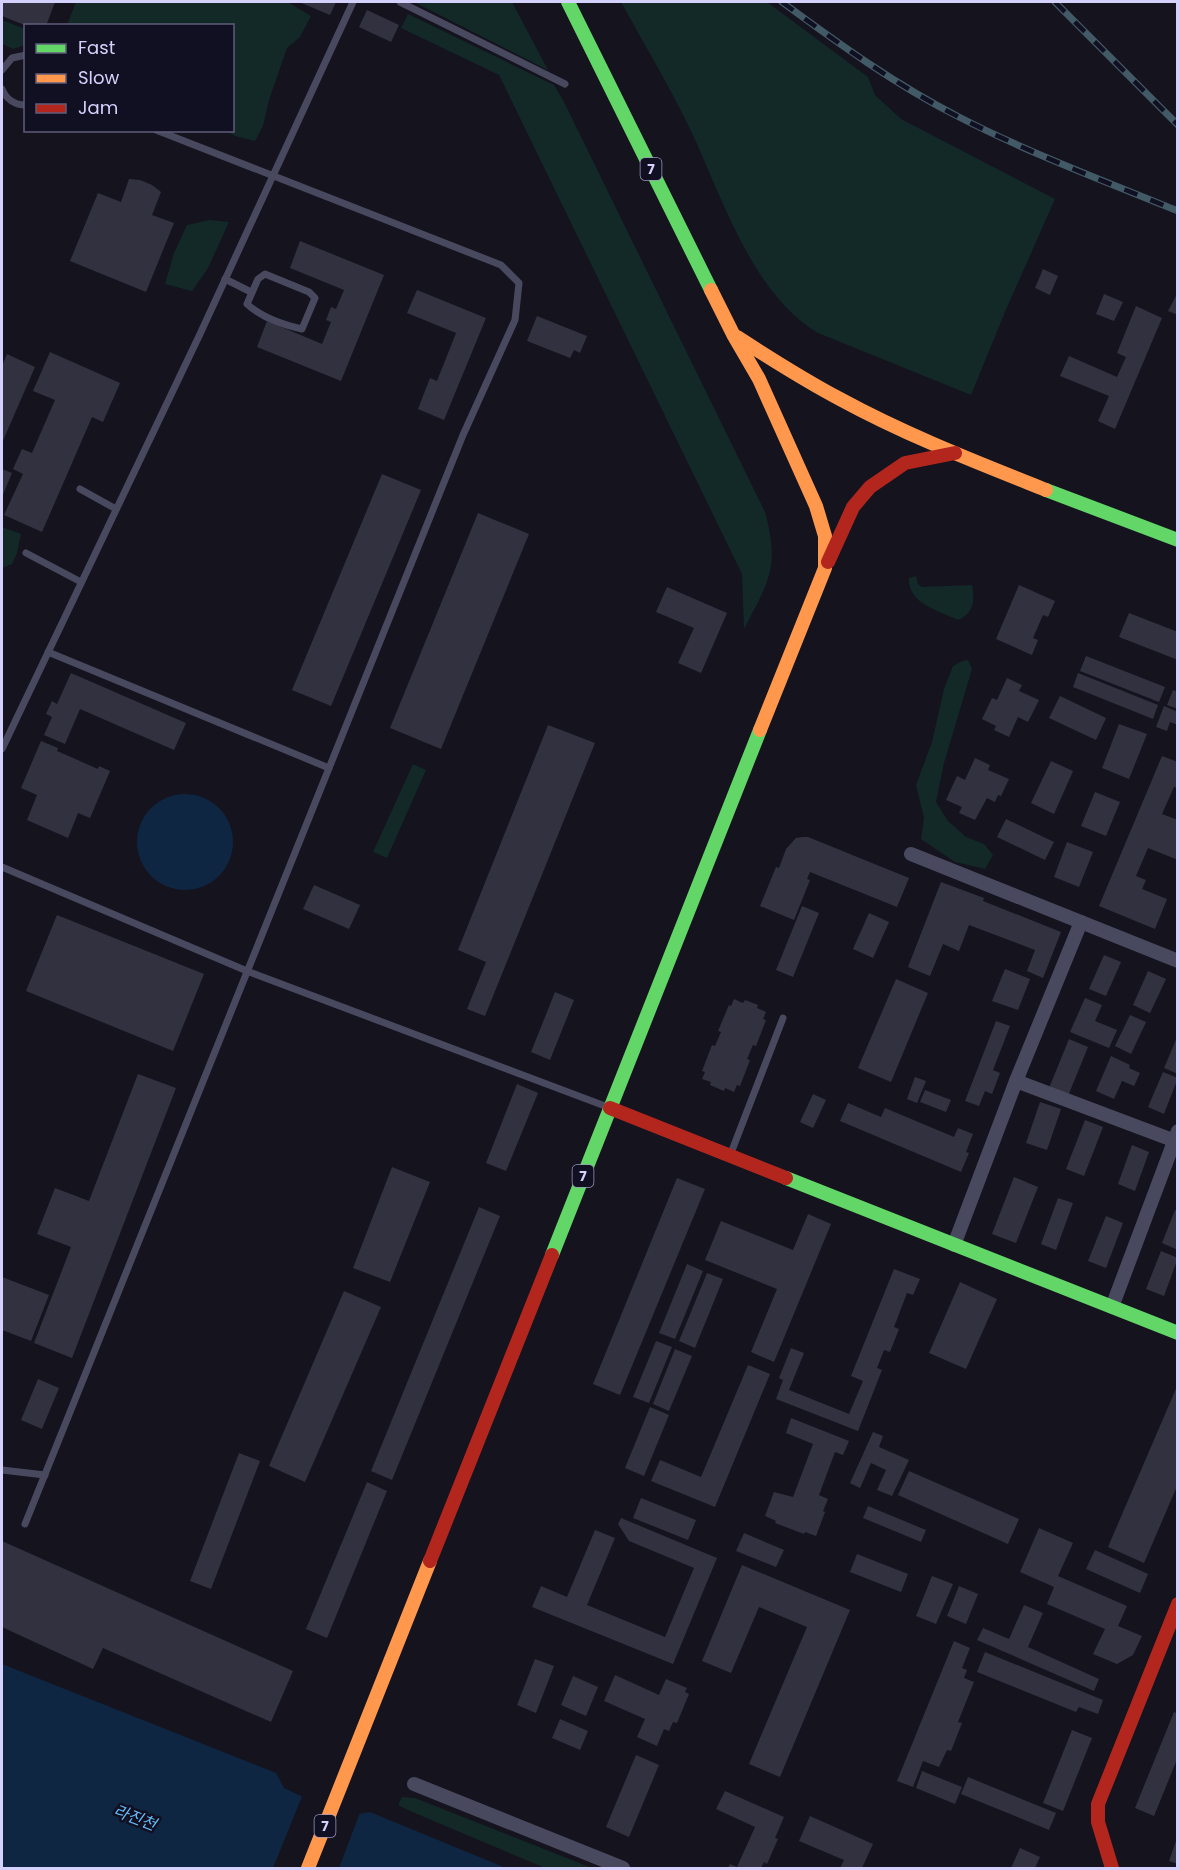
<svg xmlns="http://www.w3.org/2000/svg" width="1179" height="1870" viewBox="0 0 1179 1870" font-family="Poppins,'Noto Sans KR',sans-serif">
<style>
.green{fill:#122928}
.water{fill:#0f2642}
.pier{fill:#14131e}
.building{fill:#323140}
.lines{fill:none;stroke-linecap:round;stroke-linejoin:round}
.lane{stroke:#48495f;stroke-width:7}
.street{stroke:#48495f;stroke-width:14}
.fast{stroke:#63d668;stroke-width:14}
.slow{stroke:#ff974d;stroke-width:14}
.jam{stroke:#b3261e;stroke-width:14}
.rail-casing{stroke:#425966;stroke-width:7}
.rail{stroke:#110f22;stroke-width:4.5;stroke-dasharray:14;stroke-linecap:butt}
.labels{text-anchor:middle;stroke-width:5;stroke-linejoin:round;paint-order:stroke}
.shield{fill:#110f22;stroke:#9a98bb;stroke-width:1.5}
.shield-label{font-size:14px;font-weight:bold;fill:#d4d2fd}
.water-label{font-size:16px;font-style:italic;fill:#63bffa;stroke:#110f22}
</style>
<rect width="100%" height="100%" fill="#14131e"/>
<g class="green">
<path d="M76,2h212l23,14 -11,21 -13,11 -18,52 -6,26 -8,15 -20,-5 -9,-5 6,-1v-104l-165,-1z"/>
<path d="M414,2h98l36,68z"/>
<path d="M621,2h146l101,75 7,18 26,24 154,80 -50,113 -34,83 -153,-62c-66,-39 -96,-136 -127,-202 -21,-44 -47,-87 -70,-129z"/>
<path d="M408,14l146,71 10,17 201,410c15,55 4,69 -21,117l-2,-55 -243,-499 -98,-47z"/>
<path d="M2,20l23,9v16l-12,4 -11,-5z"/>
<path d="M209,220l20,2 -21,46 -16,23 -27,-7 9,-31 13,-28z"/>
<path d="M2,527l19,7 -4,19 -5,11 -10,4z"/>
<path d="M916,576l2,8 4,3 50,-2c3,16 2,28 -14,35 -19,-9 -51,-17 -49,-42z"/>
<path d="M968,660l4,9 -28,94 -8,39 12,19 18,16 18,7 9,11 -8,14 -30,-7 -34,-23 3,-21 -8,-33 16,-43 12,-53 9,-23 9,-5z"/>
<path d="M413,764l13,6 -39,88 -14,-6z"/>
<path d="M402,1797l13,1 177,70h-47l-135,-57 -12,-6z"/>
</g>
<g class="water">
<circle cx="185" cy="842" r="48"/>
<path d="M2,1664l274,109 8,15 34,16 29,12 23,-4 136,56h-504z"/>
</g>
<path class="pier" d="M303,1794l45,18 13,-2 -22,58h-66z"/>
<g class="building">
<path d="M2,2h53l-9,24h-19l-25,-10z"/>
<path d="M299,2h37l-6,13z"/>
<path d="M367,10l32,15 -8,17 -32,-15z"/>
<path d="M129,179l11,1 12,5 9,7 -9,23 22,8 -28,69 -76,-31 28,-68 23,9z"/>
<path d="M300,241l84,34 -43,106 -84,-34 10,-26 55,23 9,-22 -5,-2 5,-13 5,2 8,-19 -54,-22z"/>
<path d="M1043,269l15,7 -8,19 -15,-7z"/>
<path d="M417,290l69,28 -42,102 -26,-11 12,-31 7,3 19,-48 -49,-20z"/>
<path d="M1178,292v23l-10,-4z"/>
<path d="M1104,294l19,8 -9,19 -18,-7z"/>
<path d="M1136,306l26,12 -47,111 -17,-8 11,-25 -49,-20 9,-20 48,21 9,-20 -9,-4z"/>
<path d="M537,316l50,20 -7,17 -6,-3 -4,8 -43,-17z"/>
<path d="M50,352l70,31 -17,39 -11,-5 -50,115 -38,-17 19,-41 -10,-5 9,-20 10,4 23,-53 -22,-9z"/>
<path d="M7,354l28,13 -33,76v-77z"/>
<path d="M2,469l10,4 -10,24z"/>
<path d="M382,474l39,16 -90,216 -39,-16z"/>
<path d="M478,513l51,21 -88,215 -51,-21z"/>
<path d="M1019,585l36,16 -7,16 -5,-2 -10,23 5,2 -6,15 -36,-16z"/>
<path d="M667,587l60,26 -26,60 -23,-10 16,-35 -38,-16z"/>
<path d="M1129,613l49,19v28l-59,-23z"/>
<path d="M1086,656l79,31 -6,15 -79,-31z"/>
<path d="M71,673l115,50 -12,27 -94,-41 -15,35 -21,-9 8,-18 -6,-3 6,-13 5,3z"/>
<path d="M1078,673l80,32 -5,14 -80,-32z"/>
<path d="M1007,678l15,7 -3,6 20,9 -11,22 -10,-5 -9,20 -15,-7 2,-4 -14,-7 10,-21 5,2z"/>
<path d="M1173,690l5,2v17l-11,-4z"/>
<path d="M1060,696l46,22 -10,22 -47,-22z"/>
<path d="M1164,706l14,6v13l-8,-3 -3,9 -11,-4z"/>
<path d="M1119,724l28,10 -18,45 -27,-11z"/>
<path d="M548,725l47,18 -110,273 -18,-7 19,-47 -28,-12z"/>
<path d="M41,741l17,7 -1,3 41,18 1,-3 11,5 -20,47 -12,-5 -10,25 -41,-18 10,-25 -16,-7z"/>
<path d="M1162,756l16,6v26l-4,-1 -12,27 16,6v40l-30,-12 -12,28 10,4 -4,9 25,10 -12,30 -56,-23z"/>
<path d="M975,758l15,7 -2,5 21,9 -8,17 -3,-1 -3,7 -8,-4 -12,22 -16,-7 3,-6 -16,-7 11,-24 8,4z"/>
<path d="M1051,761l22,10 -19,43 -23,-11z"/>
<path d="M1095,792l25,10 -14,34 -25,-10z"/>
<path d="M1006,819l48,23 -9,18 -48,-23z"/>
<path d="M802,837h6l101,41 -12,29 -87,-35 -3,7 3,1 -16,40 -34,-14 16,-39 3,1 7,-19 10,-11z"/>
<path d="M1067,842l26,10 -14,35 -25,-10z"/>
<path d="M941,882l43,16 -1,3 78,31 -18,46 -16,-7 8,-21 -66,-25 -10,26 -16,-7 -13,32 -22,-9z"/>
<path d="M314,885l46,20 -11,24 -46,-20z"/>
<path d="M802,906l17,7 -26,64 -17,-7z"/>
<path d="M869,913l20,9 -16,36 -20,-9z"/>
<path d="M57,915l147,59 -31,77 -147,-60z"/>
<path d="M1104,955l17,7 -15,34 -17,-7z"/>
<path d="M1005,969l25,10 -12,31 -26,-9z"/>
<path d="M1148,971l18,8 -16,34 -17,-8z"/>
<path d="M896,979l32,14 -37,89 -33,-14z"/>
<path d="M555,992l19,8 -24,60 -19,-8z"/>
<path d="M1085,998l17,7 -7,16 22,9 -8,18 -39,-16z"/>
<path d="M734,999l9,4 2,-3 13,5 -1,3 9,4 -3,7 3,1 -10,26 -3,-1 -6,14 3,1 -10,26 -3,-1 -3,7 -9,-4 -1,3 -14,-6 1,-3 -9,-3 3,-7 -3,-1 10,-26 3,1 6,-14 -3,-1 11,-26 2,1z"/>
<path d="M1130,1015l16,7 -15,32 -16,-8z"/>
<path d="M996,1021l14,5 -17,44 7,3 -8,21 -7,-3 -6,15 -14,-5z"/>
<path d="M1178,1035v39l-14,-6z"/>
<path d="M1069,1039l19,8 -20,49 -19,-8z"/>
<path d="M1111,1056l19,9 -1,3 11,5 -6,13 -12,-5 -8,18 -18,-8z"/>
<path d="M1163,1072l15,6 -14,36 -16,-7z"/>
<path d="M138,1074l38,14 -104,270 -38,-15 37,-96 -34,-13 18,-46 34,13z"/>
<path d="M915,1077l11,4 -9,22 -10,-4z"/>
<path d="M517,1084l21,9 -32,78 -20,-8z"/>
<path d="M925,1090l26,10 -5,12 -26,-10z"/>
<path d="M813,1094l13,6 -13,28 -13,-6z"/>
<path d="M1040,1102l21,7 -14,41 -21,-7z"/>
<path d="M848,1103l33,14 4,-9 69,29 4,-9 15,6 -7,18 3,1 -8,19 -121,-51z"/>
<path d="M1085,1120l18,7 -19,49 -18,-7z"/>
<path d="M1132,1145l17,7 -14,39 -17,-7z"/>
<path d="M392,1167l38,15 -40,100 -37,-14z"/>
<path d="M1014,1177l24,10 -22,56 -24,-9z"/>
<path d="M677,1178l28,11 -85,206 -27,-11z"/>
<path d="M1058,1198l15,5 -17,47 -15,-6z"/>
<path d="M479,1207l21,9 -108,264 -21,-9z"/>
<path d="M1175,1210l3,1v39l-16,-7z"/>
<path d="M808,1214l23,10 -57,138 -23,-10 26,-63 -72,-29 16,-39 72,29z"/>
<path d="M1106,1216l17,7 -17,45 -18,-7z"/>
<path d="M1161,1251l17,7 -14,38 -18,-7z"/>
<path d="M687,1264l16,7 -28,68 -16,-6z"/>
<path d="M894,1269l26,10 -7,16 -6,-2 -13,34 5,2 -9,23 -6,-2 -7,18 5,2 -24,61 -82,-32 7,-19 -4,-2 12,-30 13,5 -15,37 60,24 14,-33 -12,-5z"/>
<path d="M707,1273l16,6 -28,69 -16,-7z"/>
<path d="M2,1277l47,18 -18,46 -29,-11z"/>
<path d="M960,1282l37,17 -31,70 -37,-16z"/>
<path d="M344,1291l37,16 -76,175 -36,-16z"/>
<path d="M656,1341l16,6 -23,56 -16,-6z"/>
<path d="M675,1349l17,7 -23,55 -16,-7z"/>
<path d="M748,1365l22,9 -55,133 -64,-26 9,-21 41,17z"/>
<path d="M38,1379l21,9 -17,41 -21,-9z"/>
<path d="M1178,1384v100l-34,79 -36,-16z"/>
<path d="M650,1407l19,8 -25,61 -19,-8z"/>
<path d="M791,1418l58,23 -6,14 -8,-3 -16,43 9,4 -5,12 2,1 -9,24 -11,-4 -1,2 -29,-11 1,-2 -11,-5 9,-24 19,5 20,-53 -27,-11z"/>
<path d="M873,1432l10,4 -4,11 30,13 -17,36 -15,-6 9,-20 -15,-7 -11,25 -10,-5z"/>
<path d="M239,1453l21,8 -49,128 -21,-8z"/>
<path d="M909,1471l110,48 -11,25 -110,-49z"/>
<path d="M367,1482l20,9 -60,147 -21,-9z"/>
<path d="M641,1498l55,22 -8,20 -55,-22z"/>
<path d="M868,1506l58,24 -5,12 -58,-24z"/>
<path d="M621,1518l96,40 -44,106 -141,-57 9,-21 26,11 28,-67 20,8 -28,67 78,32 29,-69 -65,-27 -11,-17z"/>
<path d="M1039,1528l34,15 -15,33 69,30 -9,20 24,10 -9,19 -16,9 -24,-10 12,-25 -58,-25 7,-17 -34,-15z"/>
<path d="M744,1533l40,17 -8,17 -40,-16z"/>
<path d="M2,1541l291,130 -22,51 -168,-74 -10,21 -91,-42z"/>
<path d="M1095,1550l53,24 -8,19 -54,-24z"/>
<path d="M857,1554l51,20 -7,18 -51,-20z"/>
<path d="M742,1565l108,45 -70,167 -31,-13 58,-137 -48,-20 -28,66 -29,-12z"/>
<path d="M932,1576l21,8 -17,40 -20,-8z"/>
<path d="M959,1586l19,8 -12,30 -19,-8z"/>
<path d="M1024,1605l19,8 -15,34 71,32 -5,12 -117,-51 6,-12 26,11z"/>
<path d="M954,1641l16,7 -8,20 5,2 -3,8 10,4 -16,40 4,1 -11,28 -4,-1 -8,17 -16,-6 -10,26 -16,-6z"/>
<path d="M985,1652l118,48 -5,14 -19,-7 -3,5 -99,-40z"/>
<path d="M535,1659l19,7 -18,47 -19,-8z"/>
<path d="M615,1675l44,20 7,-16 21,9 -2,4 4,2 -12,29 -4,-1 -4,9 -5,-2 -7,17 -20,-9 8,-18 -41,-18z"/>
<path d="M573,1676l25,11 -12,29 -25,-11z"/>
<path d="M1174,1712l4,2v43l-24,59 -19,-8z"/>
<path d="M560,1719l28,12 -8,19 -28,-12z"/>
<path d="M1072,1730l20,8 -29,73 -20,-8z"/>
<path d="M636,1755l23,10 -30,72 -23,-10z"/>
<path d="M922,1771l40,16 -7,17 -39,-16z"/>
<path d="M968,1777l88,36 -7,17 -88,-36z"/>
<path d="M725,1791l59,26 -9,21 3,1 -11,25 -3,-2 -3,6h-33l2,-4 7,3 18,-40 -39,-18z"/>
<path d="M810,1816l63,28 -11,24h-22l4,-8 -45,-19z"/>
<path d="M1177,1838h1v26l-9,-3z"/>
<path d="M1020,1848l20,9 -5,11h-24z"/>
</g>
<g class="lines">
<g class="lane">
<path d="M400,2l165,82"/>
<path d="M2,70l10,-12 14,-3"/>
<path d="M2,89c4,10 13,16 24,16"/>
<path d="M265,274l44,18 6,6 -13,31c-18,-4 -41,-12 -55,-25l11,-25z"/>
<path d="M225,279l26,13"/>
<path d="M80,489l36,20"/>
<path d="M26,553l55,29"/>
<path d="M48,652l281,116"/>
<path d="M2,749l198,-415 153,-332"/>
<path d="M2,867l245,104 358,135"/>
<path d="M731,1153l52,-135"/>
<path d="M2,1470l43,5"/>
<path d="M25,1524l438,-1089 52,-115 4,-37 -18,-18 -345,-135"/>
</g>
<g class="street">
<path d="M911,854l267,107"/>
<path d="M1016,1081l162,61"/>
<path d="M954,1245l62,-164 65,-159"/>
<path d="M1112,1307l66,-176"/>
<path d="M414,1784l209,84"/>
</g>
<g class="fast">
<path d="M568,2l143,288"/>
<path d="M1046,490l132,50"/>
<path d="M786,1178l392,155"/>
<path d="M552,1255l208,-525"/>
</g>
<g class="slow">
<path d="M711,290l23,46 25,43 57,127 9,30v32l-65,162"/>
<path d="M737,337c34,22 67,43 103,62 66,36 136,63 206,91"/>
<path d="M308,1868l122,-307"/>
</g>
<g class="jam">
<path d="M828,562l25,-55 17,-20 35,-24 50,-10"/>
<path d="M610,1108l176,70"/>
<path d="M430,1561l122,-306"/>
<path d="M1112,1868l-14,-46v-18l80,-200"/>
</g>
<defs>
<g id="rail">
<path d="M782,2c57,42 114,83 177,115 70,36 145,64 219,94"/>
<path d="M1055,2l123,123"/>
</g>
</defs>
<use href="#rail" class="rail-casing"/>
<use href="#rail" class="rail"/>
</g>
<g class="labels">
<g class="shield">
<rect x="640.5" y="158" width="21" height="22" rx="4.5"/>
<rect x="572.5" y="1165" width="21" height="22" rx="4.5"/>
<rect x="314.5" y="1815" width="21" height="22" rx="4.5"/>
</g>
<g class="shield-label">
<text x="651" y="174">7</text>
<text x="583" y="1181">7</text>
<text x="325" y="1831">7</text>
</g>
<g class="water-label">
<text transform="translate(135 1817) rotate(21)" y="6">라진천</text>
</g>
</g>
<rect width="1179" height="1870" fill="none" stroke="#d4d2fd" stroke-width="6"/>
<rect x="24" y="24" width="210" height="108" fill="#110f22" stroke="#5f5d7a" stroke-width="1.5"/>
<rect x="36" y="44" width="30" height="9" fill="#63d668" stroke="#5f5d7a" stroke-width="1.5"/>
<text x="78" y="54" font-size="18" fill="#d4d2fd">Fast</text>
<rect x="36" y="74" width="30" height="9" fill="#ff974d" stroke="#5f5d7a" stroke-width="1.5"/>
<text x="78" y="84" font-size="18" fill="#d4d2fd">Slow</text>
<rect x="36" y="104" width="30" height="9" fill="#b3261e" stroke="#5f5d7a" stroke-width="1.5"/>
<text x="78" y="114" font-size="18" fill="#d4d2fd">Jam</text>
</svg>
